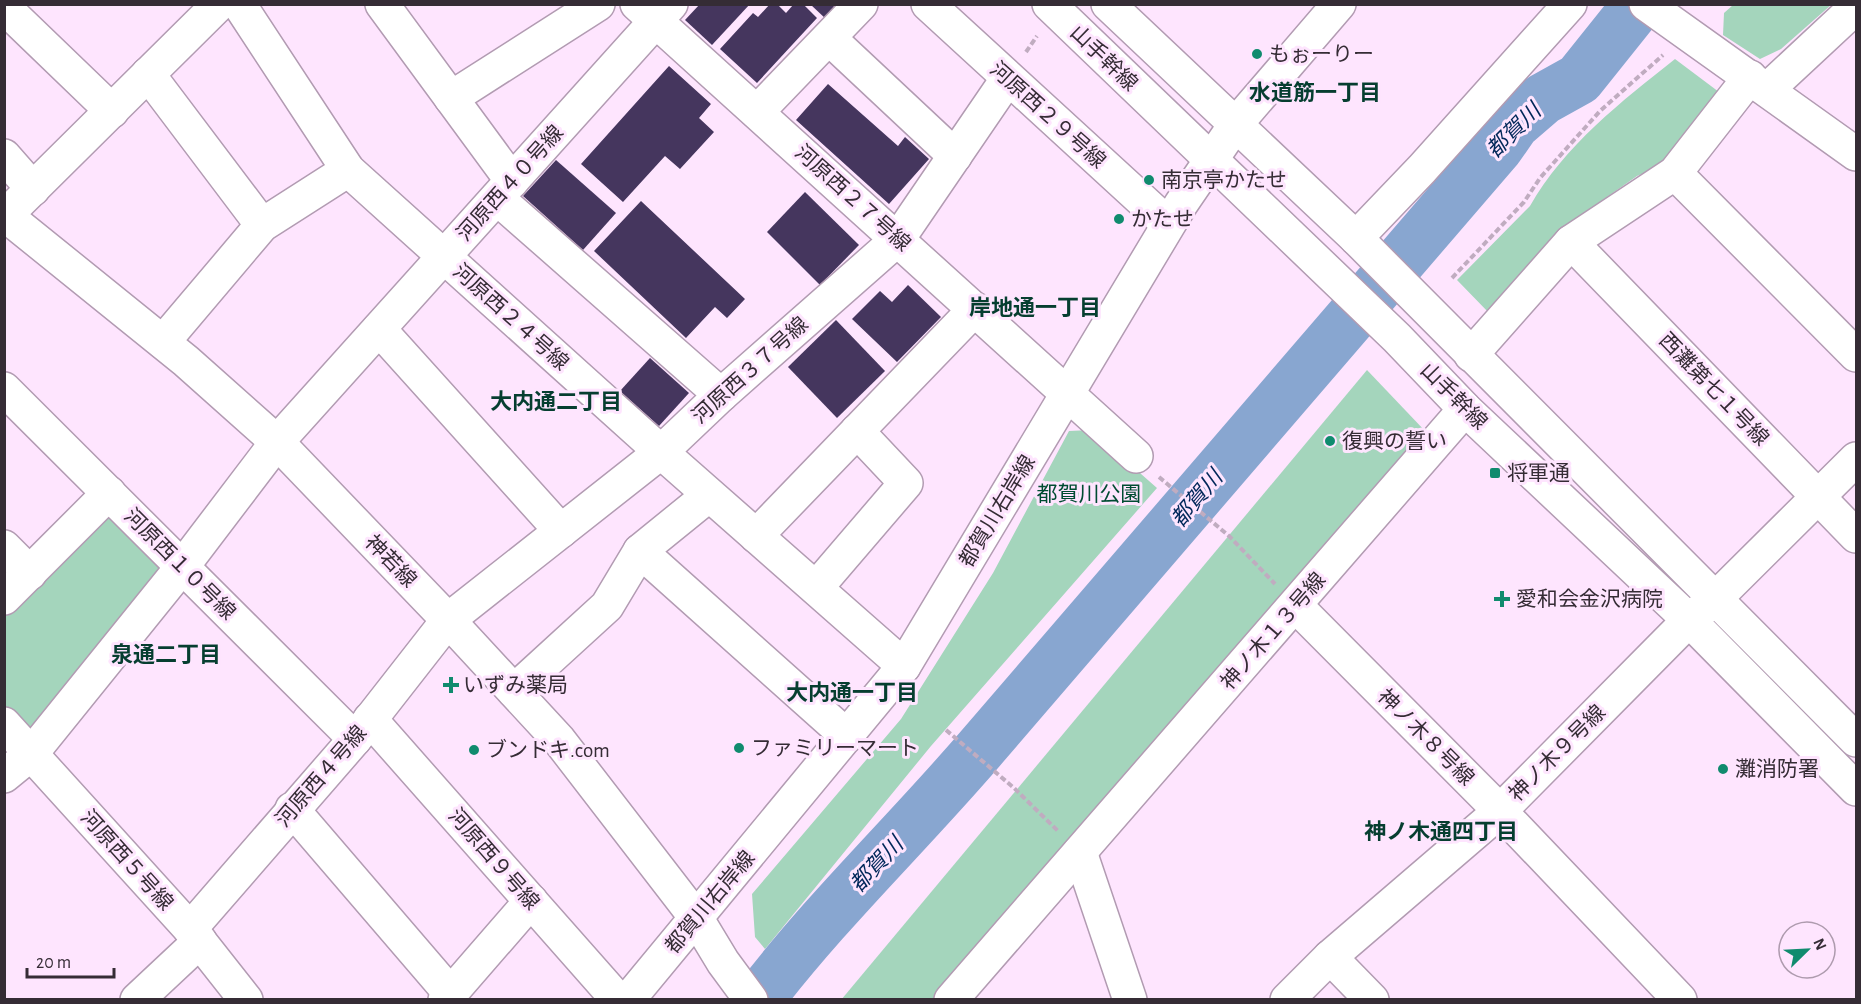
<svg xmlns="http://www.w3.org/2000/svg" width="1861" height="1004" viewBox="0 0 1861 1004" font-family="'Alegreya Sans','Noto Sans JP',sans-serif">
<style>
.green{fill:#a4d5bc}
.lines{fill:none;stroke-linecap:round;stroke-linejoin:round}
.river{stroke:#88a6d0;stroke-width:52}
.building{fill:#45365e}
.minor-casing{stroke:#b29bb2;stroke-width:36}
.major-casing{stroke:#b29bb2;stroke-width:36}
.path{stroke:#c0acc0;stroke-width:4;stroke-dasharray:6 3;stroke-linecap:butt}
.minor{stroke:#fff;stroke-width:33}
.major{stroke:#fff;stroke-width:33}
.poi-dot{fill:#108b6e;stroke:#fee5fe;stroke-width:2}
.labels{text-anchor:middle;stroke-width:6;stroke-linejoin:round;paint-order:stroke}
.poi-label{font-size:21px;fill:#352c35;stroke:#fee5fe;text-anchor:start}
.street-label{font-size:21px;fill:#352c35;stroke:#fee5fe}
.park-label{font-size:21px;fill:#004c32;stroke:#fee5fe}
.neighbourhood-label{font-size:22px;font-weight:bold;fill:#063e30;stroke:#fee5fe}
.water-label{font-size:22px;font-style:italic;fill:#002759;stroke:#fee5fe}
</style>
<rect width="100%" height="100%" fill="#fee5fe"/>
<g class="green">
<path d="M1733,5v-1l98,1 -50,44 -21,10 -37,-24 1,-22z"/>
<path d="M1675,59l44,33 -52,71 -30,13 -70,49 -77,89 -33,-34 73,-74c34,-60 92,-105 145,-147z"/>
<path d="M1367,370l59,62 -491,567 -94,1z"/>
<path d="M1091,430l66,58 -226,258 -166,203 -10,-12 -3,-43 149,-175 92,-146 76,-142z"/>
<path d="M104,517h13l40,38 5,19 -131,159 -26,-24 -1,-93z"/>
</g>
<g class="lines">
<path class="river" d="M758,1000c68,-89 149,-166 222,-251 173,-200 345,-401 518,-602l16,-23 29,-25 36,-20 60,-75"/>
</g>
<g class="building">
<path d="M700,4h50l-38,41 -27,-25z"/>
<path d="M770,4h7l9,9 7,-8h11l13,13 -60,65 -37,-34 33,-36 5,4z"/>
<path d="M810,4h21l6,5 -10,11z"/>
<path d="M669,66l42,38 -12,14 15,14 -34,37 -15,-13 -42,46 -42,-38z"/>
<path d="M828,84l70,62 7,-9 24,22 -40,45 -93,-84z"/>
<path d="M556,160l60,53 -33,37 -60,-54z"/>
<path d="M805,192l54,53 -39,40 -53,-53z"/>
<path d="M641,201l104,98 -18,19 -12,-11 -29,31 -92,-87z"/>
<path d="M908,285l33,32 -44,45 -45,-43 28,-28 12,11z"/>
<path d="M836,320l49,51 -48,47 -49,-51z"/>
<path d="M650,358l39,35 -30,33 -39,-35z"/>
</g>
<g class="lines">
<defs>
<g id="minor">
<path d="M239,4l109,166 313,282 243,214"/>
<path d="M382,4l130,177"/>
<path d="M637,4l499,452"/>
<path d="M928,4l240,220"/>
<path d="M1646,4l210,150"/>
<path d="M4,7l108,104"/>
<path d="M829,38l126,118"/>
<path d="M148,74l114,151"/>
<path d="M1768,89l88,-82"/>
<path d="M451,98l147,-94"/>
<path d="M757,112l104,-108"/>
<path d="M4,156l29,33"/>
<path d="M1675,173l181,182"/>
<path d="M497,198l224,197"/>
<path d="M4,214l182,147 91,81 171,178 111,120 138,179 26,43 28,38"/>
<path d="M4,217l215,-213"/>
<path d="M1356,238l66,-69 148,-165"/>
<path d="M1571,242l285,294"/>
<path d="M379,329l182,202"/>
<path d="M163,342l99,-117 86,-55"/>
<path d="M1471,355l100,-113 104,-69 75,-96"/>
<path d="M4,389l351,350"/>
<path d="M756,536l219,-227"/>
<path d="M4,547l26,26"/>
<path d="M640,551l207,185"/>
<path d="M816,588l90,-105 -49,-52"/>
<path d="M4,598l105,-105"/>
<path d="M1296,606l204,205 180,189"/>
<path d="M514,691l93,-85 33,-55 69,-56"/>
<path d="M370,719l248,281"/>
<path d="M4,724l186,205 56,71"/>
<path d="M4,776l27,-22 151,-187 95,-125 394,-438"/>
<path d="M292,809l158,184"/>
<path d="M1080,852l50,148"/>
<path d="M190,929l165,-190 93,-119 213,-168 60,-57 177,-156 110,-161"/>
<path d="M1330,957l42,43"/>
<path d="M137,1000l63,-59"/>
<path d="M445,1000l86,-99"/>
<path d="M628,1000l276,-334 277,-462 54,-79 104,-121"/>
<path d="M951,1000l514,-591"/>
<path d="M1287,1000l43,-43 170,-146 189,-191 27,-22 140,-139"/>
</g>
<g id="major">
<path d="M1049,4l348,334 68,71 224,211 167,169"/>
<path d="M1108,4l248,234 500,502"/>
</g>
</defs>
<use href="#minor" class="minor-casing"/>
<use href="#major" class="major-casing"/>
<g class="path">
<path d="M1026,52l11,-16"/>
<path d="M1452,278l72,-76 16,-24 60,-67 63,-56"/>
<path d="M1159,477l70,59 46,48"/>
<path d="M946,730l68,58 45,44"/>
</g>
<use href="#minor" class="minor"/>
<use href="#major" class="major"/>
</g>
<g class="poi-dot">
<circle cx="1257" cy="54" r="6"/>
<circle cx="1149" cy="180" r="6"/>
<circle cx="1119" cy="219" r="6"/>
<circle cx="1330" cy="441" r="6"/>
<rect x="1489" y="467" width="12" height="12" rx="3"/>
<path d="M1499 590h6v6h6v6h-6v6h-6v-6h-6v-6h6z"/>
<path d="M448 676h6v6h6v6h-6v6h-6v-6h-6v-6h6z"/>
<circle cx="739" cy="748" r="6"/>
<circle cx="474" cy="750" r="6"/>
<circle cx="1723" cy="769" r="6"/>
</g>
<g class="labels">
<g class="poi-label">
<text x="1269" y="61">もぉーりー</text>
<text x="1161" y="187">南京亭かたせ</text>
<text x="1131" y="226">かたせ</text>
<text x="1342" y="448">復興の誓い</text>
<text x="1507" y="480">将軍通</text>
<text x="1516" y="606">愛和会金沢病院</text>
<text x="463" y="692">いずみ薬局</text>
<text x="751" y="755">ファミリーマート</text>
<text x="486" y="757">ブンドキ.com</text>
<text x="1735" y="776">灘消防署</text>
</g>
<g class="street-label">
<text transform="translate(1104 58) rotate(44)" y="7">山手幹線</text>
<text transform="translate(1048 115) rotate(42)" y="7">河原西２９号線</text>
<text transform="translate(510 183) rotate(-48)" y="7">河原西４０号線</text>
<text transform="translate(853 198) rotate(42)" y="7">河原西２７号線</text>
<text transform="translate(511 317) rotate(42)" y="7">河原西２４号線</text>
<text transform="translate(750 370) rotate(-42)" y="7">河原西３７号線</text>
<text transform="translate(1714 389) rotate(46)" y="7">西灘第七１号線</text>
<text transform="translate(1454 396) rotate(45)" y="7">山手幹線</text>
<text transform="translate(997 511) rotate(-59)" y="7">都賀川右岸線</text>
<text transform="translate(391 561) rotate(46)" y="7">神若線</text>
<text transform="translate(180 564) rotate(45)" y="7">河原西１０号線</text>
<text transform="translate(1273 631) rotate(-49)" y="7">神ノ木１３号線</text>
<text transform="translate(1426 737) rotate(45)" y="7">神ノ木８号線</text>
<text transform="translate(1557 753) rotate(-45)" y="7">神ノ木９号線</text>
<text transform="translate(321 776) rotate(-49)" y="7">河原西４号線</text>
<text transform="translate(494 859) rotate(49)" y="7">河原西９号線</text>
<text transform="translate(127 860) rotate(48)" y="7">河原西５号線</text>
<text transform="translate(710 902) rotate(-50)" y="7">都賀川右岸線</text>
</g>
<g class="park-label">
<text x="1089" y="501">都賀川公園</text>
</g>
<g class="neighbourhood-label">
<text x="1315" y="100">水道筋一丁目</text>
<text x="1035" y="315">岸地通一丁目</text>
<text x="556" y="409">大内通二丁目</text>
<text x="166" y="662">泉通二丁目</text>
<text x="852" y="700">大内通一丁目</text>
<text x="1441" y="839">神ノ木通四丁目</text>
</g>
<g class="water-label">
<text transform="translate(1513 130) rotate(-45)" y="8">都賀川</text>
<text transform="translate(1196 498) rotate(-50)" y="8">都賀川</text>
<text transform="translate(876 864) rotate(-47)" y="8">都賀川</text>
</g>
</g>
<rect width="1861" height="1004" fill="none" stroke="#352c35" stroke-width="12"/>
<g transform="translate(1807 950) rotate(66)"><circle r="28" fill="#fee5fe" stroke="#ae9bae" stroke-width="1.5"/>
<path d="M0-4.5L10 22L0 15L-10 22Z" fill="#108b6e"/>
<text y="-9" font-size="16" font-weight="bold" text-anchor="middle" fill="#352c35">N</text>
</g>
<path d="M27 968v9h87v-9" fill="none" stroke="#352c35" stroke-width="3"/>
<text x="36" y="968" font-size="18" fill="#352c35" stroke="#fee5fe" stroke-width="4.5" paint-order="stroke">20 m</text>
</svg>
